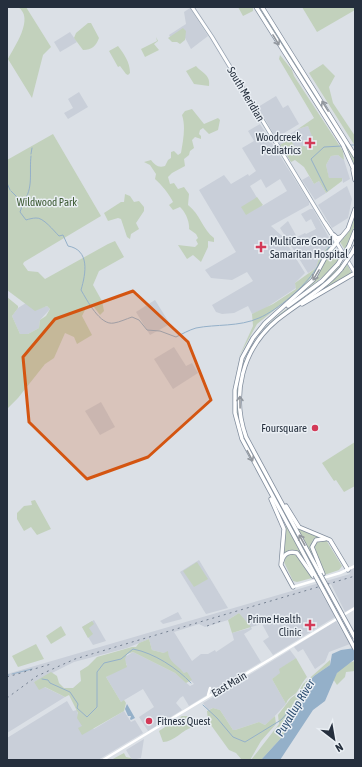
<svg xmlns="http://www.w3.org/2000/svg" width="362" height="767" viewBox="0 0 362 767" font-family="'Asap Condensed',sans-serif">
<style>
.built{fill:#c9cfd9;fill-rule:evenodd}
.green{fill:#c2d1bc}
.water{fill:#94b0c9}
.lines{fill:none;stroke-linecap:round;stroke-linejoin:round}
.stream{stroke:#94b0c9;stroke-width:1}
.primary-casing{stroke:#9aa5b3;stroke-width:4.5}
.motorway-casing{stroke:#828e9e;stroke-width:5}
.secondary{stroke:#fff;stroke-width:2.5}
.primary{stroke:#fff;stroke-width:3}
.motorway{stroke:#fff;stroke-width:3.5}
.rail{stroke:#748091;stroke-width:1;stroke-dasharray:2 4;stroke-linecap:butt}
.motorway-bridge-casing{stroke:#828e9e;stroke-width:5;stroke-linecap:butt}
.motorway-bridge{stroke:#fff;stroke-width:3.5}
.oneway{stroke:#92979e}
.marked{fill:#d45511;fill-opacity:0.2;stroke:#d45511;stroke-width:3;stroke-linejoin:round}
.poi-dot{fill:#d33957;stroke:#eaeff4;stroke-width:1.5}
.labels{text-anchor:middle;stroke-width:3;stroke-linejoin:round;paint-order:stroke}
.street-label{font-size:11px;fill:#252f3d;stroke:#eaeff4}
.poi-label{font-size:11px;fill:#252f3d;stroke:#eaeff4;text-anchor:end}
.park-label{font-size:11px;fill:#3b5932;stroke:#eaeff4}
.water-label{font-size:12px;font-style:italic;fill:#2e4f72;stroke:#eaeff4}
</style>
<rect width="100%" height="100%" fill="#dbe0e6"/>
<g class="built">
<path d="M190,8l18,28 -17,13 -7,-13 -11,6 -4,-7 17,-11 -2,-12z"/>
<path d="M70,32l7,10 -17,10 -6,-10z"/>
<path d="M79,92l9,15 -20,12 -4,-6 9,-5 -5,-9z"/>
<path d="M276,96l7,12 5,-3 11,19 -23,14 -18,-31z"/>
<path d="M260,124l49,78v3l-38,21 11,10 23,37 -10,10 1,5 -32,21 -12,5 -4,-8 -14,7 -12,1 -6,-2 -4,-7 41,-24 -6,-9 -15,8 -21,-2 -6,-8 31,-18 -37,-62 25,-15 7,9 17,-10 1,2 7,-5 -14,-23 12,-7 -6,-10zM261,179l5,9 14,-9 7,12 -25,15 -12,-20z"/>
<path d="M308,126l6,13 -1,9 -5,1 -5,-3 -8,1 -5,-7 -10,5 -2,-4 20,-12z"/>
<path d="M338,155l6,5 6,19 -7,4 -1,-5 -13,1 -3,-14 5,-9z"/>
<path d="M309,176l5,8 5,-3 7,12 -11,7 -13,-20z"/>
<path d="M347,186l5,13 -4,19 -16,10 -14,-23z"/>
<path d="M310,209h3l19,34 -12,12 -4,13 -8,5 -28,-45 8,-7 9,16 8,-4 1,1 10,-5 -5,-10 -5,3 -5,-8z"/>
<path d="M155,300l15,24 -20,11 -14,-23z"/>
<path d="M26,303l9,7 12,-4 3,3 -10,11 -1,8 -11,6h-8l-8,-18 6,-8z"/>
<path d="M174,347l12,19 6,-3 6,10 -25,16 -19,-30z"/>
<path d="M101,402l14,25 -15,8 -15,-24z"/>
<path d="M199,560l29,48 -22,6 -26,-42z"/>
<path d="M355,566v40l-10,6 -14,-28 -12,5 16,28 -62,38 -10,-14 6,-4 -7,-13 -11,3 1,2 -8,5 17,28 -72,44 -6,-10 -3,2 -4,5 6,7 -34,21 -9,-14 15,-10 -11,-18 -22,13 -15,-25 21,-12 -4,-7 10,-6 42,21 15,13 4,-2 -12,-13 -21,-13 3,-5 -12,-3 -3,-11 -22,9 -53,14 -40,20 31,15 -58,36v-59l343,-100 -2,-4zM239,613l11,15 -18,5 2,7 -18,12 -1,-2 -7,4h-7l-9,7 -18,-29 25,-8 6,3 23,-7z"/>
<path d="M178,612l4,7 -19,5 -3,-3z"/>
<path d="M94,620l12,21 -13,4 -11,-18z"/>
<path d="M336,621l14,23 -21,8 -4,10 -10,7 -12,-20 -5,3 -4,-5z"/>
<path d="M290,650l6,8 -16,11 1,4 -9,6 14,25 -15,16 -6,5 -6,-3 -24,8h-2l-13,-20 -7,-2 -5,2 -5,-7z"/>
<path d="M67,701l6,10 4,-1 1,5 16,14 30,-18 7,11 4,-2 8,13 -45,27h-91v-22z"/>
<path d="M144,739l-3,19 -9,2 -6,-10z"/>
</g>
<g class="green">
<path d="M18,7h8l25,40 -8,8 -11,43 -24,-39c6,-12 27,-41 10,-52z"/>
<path d="M238,7h15v4l-10,5z"/>
<path d="M259,7h2l91,145 3,6v9l-6,-15z"/>
<path d="M302,7h53v3l-38,22z"/>
<path d="M88,23h3l8,15c-3,8 -7,12 -16,12l-9,-12 2,-5z"/>
<path d="M183,28l3,3 -1,9 -5,4 -3,-2h-5l-4,-4z"/>
<path d="M156,37l2,4 -4,3 5,6 -14,7 -4,-8 16,-8z"/>
<path d="M118,46c6,8 12,16 12,27l-2,2 -2,-1 -6,-8 -2,1 -9,-16z"/>
<path d="M280,55l12,15 2,6 49,75 1,9 -6,-5 -7,1 -5,9 3,13h13v3l-16,12 -7,-12 -5,3 -10,-17 -9,-7 -4,2 -11,-17 10,-6 5,8 9,-1 4,3 5,-1v-9l-5,-13 -10,3 16,-11 -35,-59z"/>
<path d="M323,64l12,12 -6,11 4,16 22,33v10l-46,-73z"/>
<path d="M196,66c6,7 15,9 13,20l-15,-2 -8,-13z"/>
<path d="M192,109l12,15 14,-6 2,2 -2,10 -9,4 -6,-6 -3,2 -1,4 2,2v3l-6,-2 -3,3 2,8 -4,3 -1,4 -5,4 1,7 -13,7 -4,4 2,7 4,-1 4,6 6,-2 5,7 -1,11c12,9 15,25 26,33v4l-6,-1v6l-7,15 -8,-7 -6,4 -9,-14 17,2 3,-3 -2,-4 2,-2 -2,-4 -7,-5c1,-7 -4,-18 -9,-22l-7,3 -4,-5 4,-3c-3,-7 -12,-18 -18,-23l1,-5 -6,-9 -6,-3 7,-2c4,5 7,8 14,6l3,-6 3,-2v-6l3,-1 4,4 3,-2c2,-12 5,-26 1,-38l3,-4z"/>
<path d="M53,134l48,82 -77,46 -1,2 5,7 10,1 7,7 63,-35 7,-3 9,16 -25,14 -6,14 9,16 2,10 -4,4 -6,-8 -7,-1 -5,10 10,19 -15,9 -3,-7 -9,-4 -11,25 -9,6 -27,34 -11,11v-112l11,9v2l-6,8 8,18h8l11,-6 1,-8 6,-4 4,-7 -3,-3 -12,5 -28,-21v-130z"/>
<path d="M125,194l5,2 4,6 5,-1 5,6v4l-8,12 3,6 -8,5 -1,5 -3,-2 -6,-18 -3,-1 -10,3 -4,-8 17,-11h3z"/>
<path d="M257,197l6,8 -17,10 -5,-8z"/>
<path d="M355,215v10l-10,25 -5,-8 10,-12z"/>
<path d="M332,243l-19,32 -10,12 -46,37 -18,33 14,-31 -1,-12 21,-10 23,-15 -1,-6 21,-15 4,-13z"/>
<path d="M334,247l8,9 -17,19 -23,18c17,-16 19,-31 32,-46z"/>
<path d="M341,262l1,3c-19,22 -45,35 -66,55 -7,5 -12,14 -17,21 -41,54 -15,96 13,147l-2,1c-9,-18 -21,-36 -28,-54 -15,-41 0,-88 32,-116 22,-19 48,-33 67,-57z"/>
<path d="M347,264l5,10 -41,24 21,-17z"/>
<path d="M355,442v44l-11,6 -8,-12 -2,1 -12,-18z"/>
<path d="M272,492h2l45,82 -3,1z"/>
<path d="M35,500l16,29 -14,6 -6,-8 -7,4 -7,-12v-6l7,-7 8,-1 -1,-4z"/>
<path d="M293,521l26,16 -6,3 -2,5 5,16z"/>
<path d="M286,525v1l20,35 -7,-8 -5,-2 -12,6z"/>
<path d="M326,540l16,26 -3,4 -15,5 -11,-29 4,-5z"/>
<path d="M293,553l4,2 15,23 -15,4 -4,-1 -9,-19 3,-7z"/>
<path d="M197,562l11,17 -14,8 -11,-16z"/>
<path d="M239,613l12,14 -19,6 -4,-13z"/>
<path d="M92,621l2,3 -5,4 4,6 -5,4 -6,-11z"/>
<path d="M61,626l5,9 -15,9 -5,-8z"/>
<path d="M149,639l3,11 12,3 4,-2c0,11 10,14 16,22l3,-1 5,8 -6,3 -11,-10 -42,-21 -6,2 -2,5 2,8 -21,10 15,25 3,-2 2,3 -2,8 -42,24 -4,-7 4,-2 -5,-8 1,-5 -9,-18 -4,2 -20,-10 -6,3 -5,-8 17,-10 6,4 2,7 5,5h9l8,-7 -1,-10 8,-5 9,-9 35,-10h4l3,-4z"/>
<path d="M36,644l8,15 -26,8 -6,-11z"/>
<path d="M296,658l11,19c-5,5 -9,15 -12,17 -4,3 -7,4 -9,10l-14,-25 8,-6 -1,-4z"/>
<path d="M330,660v5l-16,11 -9,10 -22,50 -22,24h-10l28,-36 -1,-9 13,-17 7,-5 5,-9z"/>
<path d="M355,661v10l-9,1 -1,5 -8,8 -4,-6c5,-9 12,-16 22,-18z"/>
<path d="M213,708l7,2 13,20h2l24,-8 6,3 10,-9 1,8 -15,17 -11,19h-8l-6,-7 -7,-3 -21,-29 -1,-10z"/>
<path d="M182,716h6l5,11c-11,3 -19,15 -30,15l-4,-11z"/>
<path d="M124,753l2,4 5,1 1,2h-21z"/>
</g>
<g class="water">
<path d="M355,648v11l-18,14 -12,28 -12,9 -31,47 -2,3h-19l22,-24 22,-50 9,-10 16,-11 2,-11 9,-4z"/>
<path d="M127,704l8,14 -4,2 -1,-1 1,-3h-3l-3,-7z"/>
</g>
<g class="lines">
<g class="stream">
<path d="M350,145h5"/>
<path d="M31,154l1,-6"/>
<path d="M7,183l3,7"/>
<path d="M11,191l12,12 -3,9 6,8c3,-1 7,-2 10,-2 7,-1 18,13 23,18l4,-1 5,11c22,4 18,27 13,44 6,10 19,36 33,33 6,-1 12,-4 18,-6l7,3 8,10 13,1 16,6c6,-3 13,-7 20,-9 20,-4 43,-1 63,-10 19,-8 46,-32 57,-49 6,-9 8,-19 17,-26"/>
<path d="M327,191l-16,-32 13,-12 18,-1"/>
<path d="M23,202c11,-13 6,-30 8,-46"/>
<path d="M12,674l20,-5"/>
<path d="M7,675h2"/>
<path d="M42,679l6,1 2,3 20,9 8,12 -1,4 10,9 10,-10v-35l7,-9 17,-4 12,-10c21,4 44,19 58,34"/>
<path d="M203,705l14,13 16,19 12,5 36,-22 17,-19"/>
</g>
<defs>
<g id="primary">
<path d="M192,7l20,30 143,236"/>
<path d="M325,223l9,13"/>
</g>
<g id="motorway">
<path d="M256,7l87,138 12,27"/>
<path d="M262,7l93,149"/>
<path d="M353,170l2,10"/>
<path d="M334,235l3,3 4,-1"/>
<path d="M349,246l6,-15"/>
<path d="M352,253l3,-6"/>
<path d="M302,304l53,-31"/>
<path d="M288,306l34,-25 16,-17"/>
<path d="M271,499l13,30 -3,36 12,22"/>
<path d="M286,506l13,21 31,13 18,30"/>
<path d="M282,561c2,-8 8,-10 15,-8l16,23"/>
<path d="M320,574l-74,-137c-15,-42 -4,-88 31,-117 21,-17 46,-30 64,-51"/>
<path d="M323,574l-11,-27 4,-7 9,-1"/>
<path d="M315,575l-73,-136 -7,-26v-23l7,-32 11,-20 12,-15 48,-43 14,-26 21,-25 7,-20"/>
</g>
</defs>
<use href="#primary" class="primary-casing"/>
<use href="#motorway" class="motorway-casing"/>
<g class="secondary">
<path d="M293,587l47,-14 15,-7"/>
<path d="M208,695l2,-7"/>
<path d="M103,760l252,-152"/>
</g>
<use href="#primary" class="primary"/>
<use href="#motorway" class="motorway"/>
<g class="rail">
<path d="M207,626l14,-5"/>
<path d="M7,677l44,-13"/>
<path d="M7,698l30,-22 38,-17 280,-83"/>
</g>
<defs>
<g id="motorway-bridge">
<path d="M338,264l11,-18"/>
<path d="M341,269l11,-16"/>
<path d="M320,574l35,64"/>
<path d="M315,575l40,74"/>
</g>
</defs>
<use href="#motorway-bridge" class="motorway-bridge-casing"/>
<use href="#motorway-bridge" class="motorway-bridge"/>
</g>
<defs><path id="oneway-shaft" d="M-6 0H5M1.5-3L5.5 0L1.5 3" fill="none" stroke-width="1.6" stroke-linecap="round" stroke-linejoin="round"/></defs>
<g class="oneway">
<use href="#oneway-shaft" transform="translate(276 40) rotate(59)"/>
<use href="#oneway-shaft" transform="translate(325 106) rotate(-122)"/>
<use href="#oneway-shaft" transform="translate(316 275) rotate(121)"/>
<use href="#oneway-shaft" transform="translate(240 402) rotate(-91)"/>
<use href="#oneway-shaft" transform="translate(250 456) rotate(62)"/>
<use href="#oneway-shaft" transform="translate(302 540) rotate(-119)"/>
</g>
<path class="marked" d="M133,291l55,51 23,58 -63,57 -61,22 -58,-57 -6,-65 32,-38z"/>
<g class="poi-dot">
<path d="M308 137h4v4h4v4h-4v4h-4v-4h-4v-4h4z"/>
<path d="M259 241h4v4h4v4h-4v4h-4v-4h-4v-4h4z"/>
<circle cx="315" cy="428" r="4"/>
<path d="M308 619h4v4h4v4h-4v4h-4v-4h-4v-4h4z"/>
<circle cx="149" cy="721" r="4"/>
</g>
<g class="labels">
<g class="street-label">
<text transform="translate(246 94) rotate(59)" y="4">South Meridian</text>
<text transform="translate(229 684) rotate(-31)" y="4">East Main</text>
</g>
<g class="poi-label">
<text x="301" y="141">Woodcreek<tspan x="301" dy="13">Pediatrics</tspan></text>
<text x="270" y="245" text-anchor="start">MultiCare Good<tspan x="270" dy="13">Samaritan Hospital</tspan></text>
<text x="307" y="432">Foursquare</text>
<text x="301" y="623">Prime Health<tspan x="301" dy="13">Clinic</tspan></text>
<text x="157" y="725" text-anchor="start">Fitness Quest</text>
</g>
<g class="park-label">
<text x="47" y="206">Wildwood Park</text>
</g>
<g class="water-label">
<text transform="translate(295 708) rotate(-59)" y="4">Puyallup River</text>
</g>
</g>
<rect width="362" height="767" fill="none" stroke="#252f3d" stroke-width="16"/>
<g transform="translate(334 739) rotate(149)" stroke="#eaeff4" stroke-width="3" paint-order="stroke">
<path d="M0-3L7 15L0 10L-7 15Z" fill="#252f3d"/>
<text y="-6" font-size="11" font-weight="bold" text-anchor="middle" fill="#252f3d">N</text>
</g>
</svg>
